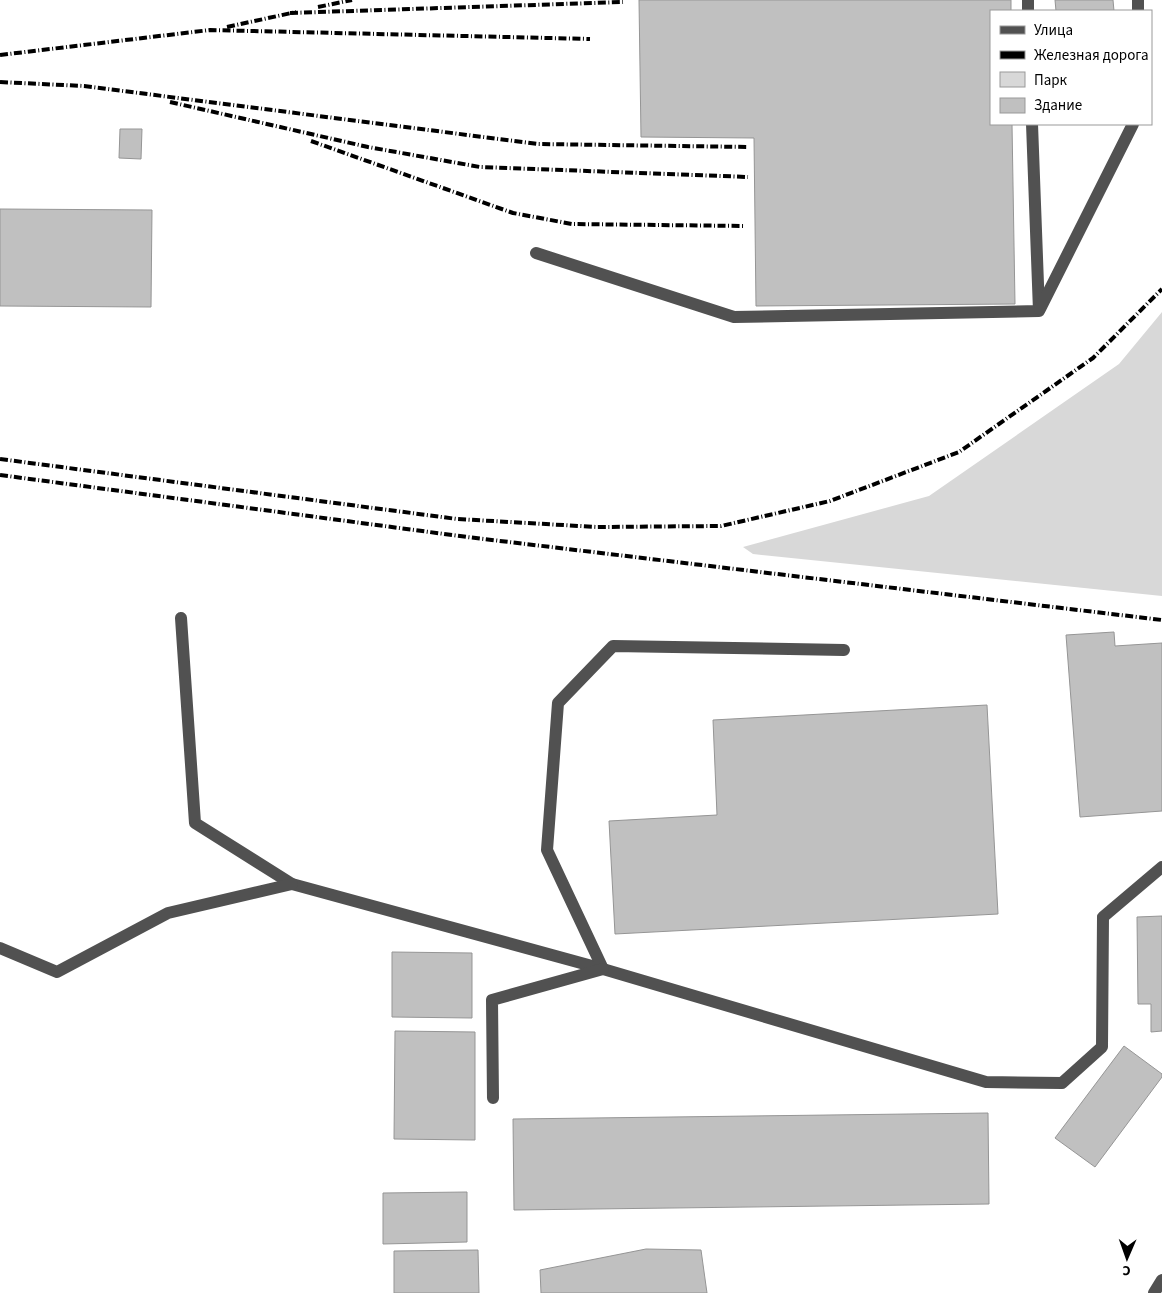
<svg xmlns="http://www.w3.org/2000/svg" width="1162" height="1293" viewBox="0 0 1162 1293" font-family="'Source Sans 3',sans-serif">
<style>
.green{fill:#d8d8d8}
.building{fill:#c0c0c0;stroke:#959595}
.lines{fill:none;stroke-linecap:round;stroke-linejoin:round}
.minor{stroke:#515151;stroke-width:12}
.rail{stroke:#000;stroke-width:4;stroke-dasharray:8 2.5 1 2.5;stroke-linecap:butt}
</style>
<rect width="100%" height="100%" fill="#fff"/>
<path class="green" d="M1162,312v284l-409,-42 -10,-7 186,-51 190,-132z"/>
<g class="building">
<path d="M639,0h372v11h-20v113h21l3,180 -259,2 -2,-168 -113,-1z"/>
<path d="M1055,0h58l1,11h-58z"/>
<path d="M120,129h22l-1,30 -22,-1z"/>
<path d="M0,209l152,1 -1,97 -151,-1z"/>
<path d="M1114,632l1,14 47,-3v168l-82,6 -14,-182z"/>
<path d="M987,705l11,209 -383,20 -6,-113 108,-6 -4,-95z"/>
<path d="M1162,916v115l-11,1v-28h-13l-1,-87z"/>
<path d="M392,952l80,1v65l-80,-1z"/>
<path d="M395,1031l80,1v108l-81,-1z"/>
<path d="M1124,1046l38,28v3l-67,90 -40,-29z"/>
<path d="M988,1113l1,91 -475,6 -1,-91z"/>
<path d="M467,1192v50l-84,2v-51z"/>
<path d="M646,1249l55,1 6,43h-166l-1,-23z"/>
<path d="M478,1250l1,43h-85v-42z"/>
</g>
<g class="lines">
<g class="minor">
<path d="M1028,0v11"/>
<path d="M1138,11v-11"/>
<path d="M536,253l198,64 305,-6 -7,-187"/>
<path d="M1040,309l93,-185"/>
<path d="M181,618l14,205 97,61 311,85 383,113 76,1 40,-36 1,-130 59,-50"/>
<path d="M0,948l57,24 111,-59 124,-29"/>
<path d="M603,969l-56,-119 11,-147 55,-57 231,4"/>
<path d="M493,1098l-1,-98 111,-31"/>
<path d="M1154,1293l8,-13"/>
</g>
<g class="rail">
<path d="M318,7l34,-7"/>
<path d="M290,13l333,-11"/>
<path d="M227,27l69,-15"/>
<path d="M0,55l210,-25 380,9"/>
<path d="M0,82l84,4 454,58 210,3"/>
<path d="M170,102l198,45 112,20 268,10"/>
<path d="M311,141l202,72 59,11 173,2"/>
<path d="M0,459l457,60 140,8 124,-1 109,-25 129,-49 134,-94 69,-69"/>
<path d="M0,475l467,62 695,83"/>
</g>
</g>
<rect x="990" y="10" width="162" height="115" fill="#ffffff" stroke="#999999"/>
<rect x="1000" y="26" width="25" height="8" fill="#515151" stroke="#999999"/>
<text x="1034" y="35" font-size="15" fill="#000000">Улица</text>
<rect x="1000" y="51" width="25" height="8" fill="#000000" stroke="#999999"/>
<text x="1034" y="60" font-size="15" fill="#000000">Железная дорога</text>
<rect x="1000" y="72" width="25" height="15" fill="#d8d8d8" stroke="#999999"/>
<text x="1034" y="85" font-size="15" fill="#000000">Парк</text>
<rect x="1000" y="98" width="25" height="15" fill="#c0c0c0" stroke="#999999"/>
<text x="1034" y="110" font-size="15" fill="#000000">Здание</text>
<g transform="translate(1127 1258) rotate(182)" stroke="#ffffff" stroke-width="4" paint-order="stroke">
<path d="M0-4L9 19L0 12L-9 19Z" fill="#000000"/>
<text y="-8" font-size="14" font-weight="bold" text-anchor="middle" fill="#000000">С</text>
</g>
</svg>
